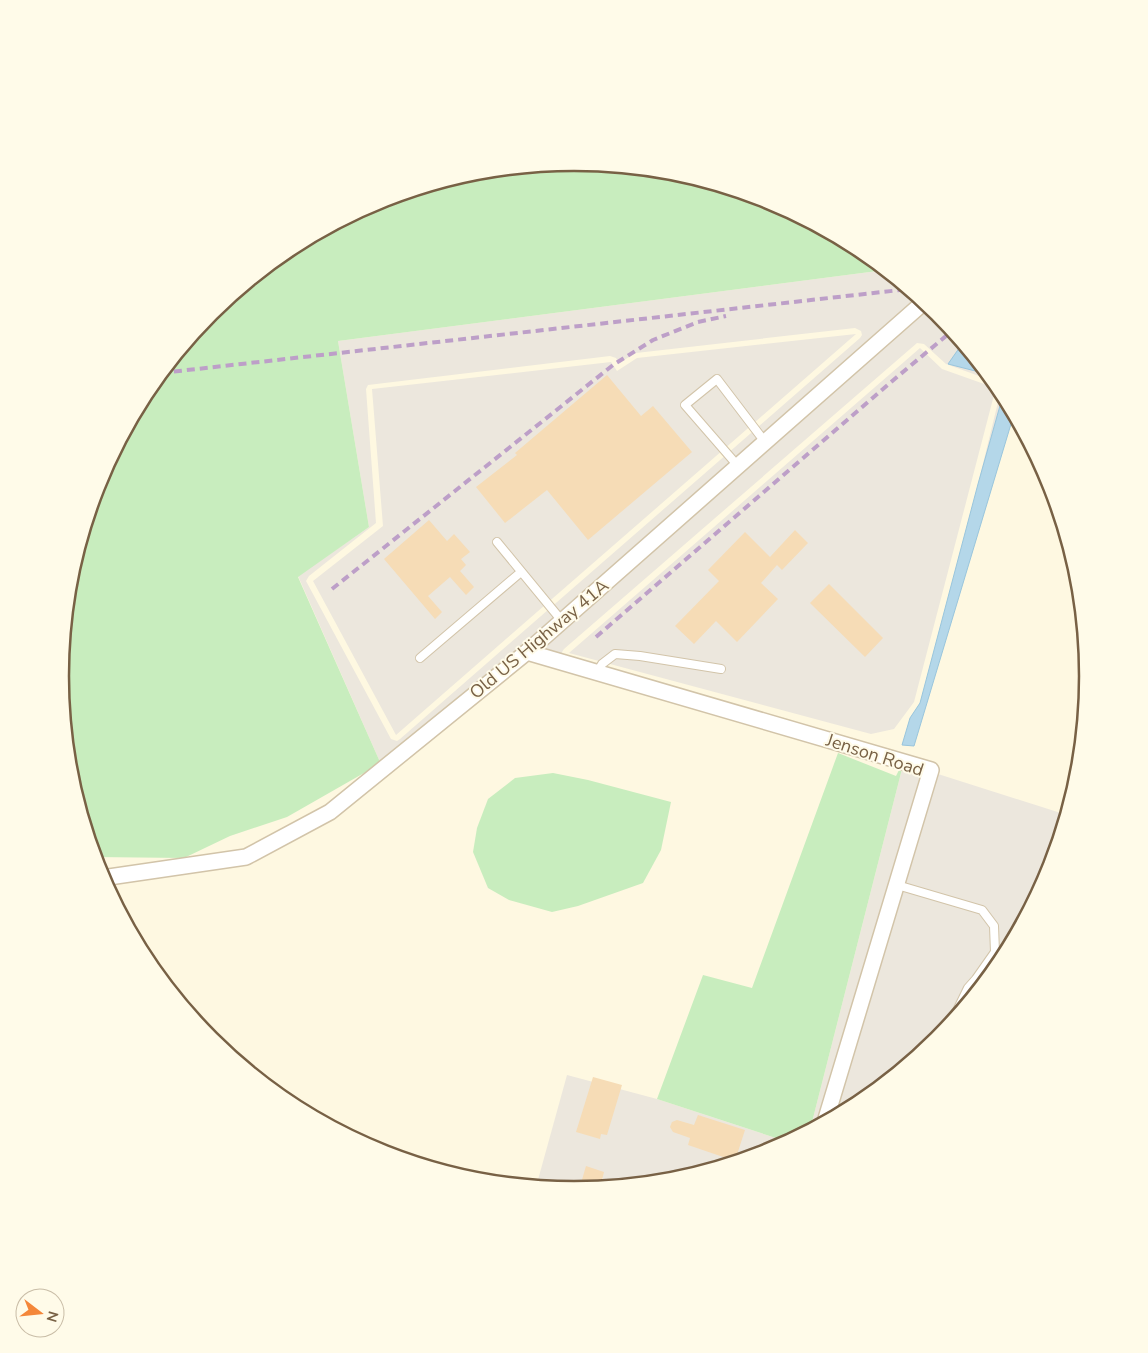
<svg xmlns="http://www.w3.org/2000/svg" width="1148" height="1353" viewBox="0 0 1148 1353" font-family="'Nunito Sans',sans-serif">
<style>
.industrial{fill:#ece7dd;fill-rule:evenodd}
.green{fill:#c8edbe}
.water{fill:#b4d7e9;stroke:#99c5dc}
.building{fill:#f6dcb6}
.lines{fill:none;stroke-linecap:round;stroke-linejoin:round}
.service-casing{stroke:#d2c4a9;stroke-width:10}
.minor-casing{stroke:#d2c4a9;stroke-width:18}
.service{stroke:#fff;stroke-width:8}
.minor{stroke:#fff;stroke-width:15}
.rail{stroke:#bd9fc8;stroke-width:4;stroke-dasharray:8 5;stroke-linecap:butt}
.labels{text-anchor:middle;stroke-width:4;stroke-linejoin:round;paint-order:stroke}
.street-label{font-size:18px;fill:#786145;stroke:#fffbe9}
.rim{fill:none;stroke:#786145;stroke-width:2.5}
</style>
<rect width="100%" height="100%" fill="#fef8e1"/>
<g class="industrial">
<path d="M885,270l33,27 -393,348 -3,-1 -2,4 -140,114 -82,-186 71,-49 -31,-186zM855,328l6,3 1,4 -2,3 -460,401 -3,2 -6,-2 -85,-158 3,-5 67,-53 -10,-134 2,-4 242,-29 6,2 3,5 17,-10z"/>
<path d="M929,306l9,7 25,31 -14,20 38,10 16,21 -25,89 22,-90 -10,-14 -44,-16 -22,-20 -7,-1 -353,306 -2,3 1,4 -22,-7z"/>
<path d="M856,334l-460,401 -83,-154 70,-55 -11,-137 239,-27 6,9 20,-13z"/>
<path d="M920,348l22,21 45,16 7,10 -80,307 -20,27 -23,5 -302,-81z"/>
<path d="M902,769l20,6 -106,352 -6,3z"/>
<path d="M938,774l129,41 -18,58 -48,89 -64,78 -78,64 -24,13z"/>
<path d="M567,1075l90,24 131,43 -18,9 -96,30 -100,9 -38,-3z"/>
</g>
<g class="green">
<path d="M574,163l101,9 96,30 89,47 25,21 -547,71 31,186 -71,50 82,185 -9,7 -84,48 -57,19 -46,22 -90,-1 -24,-81 -10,-100 10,-100 29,-96 48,-89 64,-78 78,-64 89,-47 96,-30z"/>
<path d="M838,753l58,23 4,-8 2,1 -92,361 -22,12 -131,-43 46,-124 49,13z"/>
<path d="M553,773l35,7 83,22 -10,48 -18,33 -65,23 -26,6 -43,-12 -21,-12 -15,-36 4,-24 11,-29 27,-21z"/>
</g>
<g class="water">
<path d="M962,344h1l24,30 -39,-10z"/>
<path d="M1003,395l11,19 -100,332 -12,-1 8,-27 10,-15 58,-219z"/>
</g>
<g class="building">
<path d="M607,375l34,41 12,-10 39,46 -104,88 -41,-50 -42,33 -29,-36 41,-32 -2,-2z"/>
<path d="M429,520l18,21 7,-7 16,18 -9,7 5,6 -6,6 14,16 -8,8 -16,-18 -22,19 14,16 -7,7 -51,-60z"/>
<path d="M795,530l13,13 -26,27 -5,-5 -16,18 17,16 -41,43 -21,-21 -22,23 -19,-18 44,-45 -11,-11 37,-38 25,25z"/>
<path d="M829,584l54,54 -18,19 -55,-54z"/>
<path d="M593,1077l29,8 -15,50 -6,-1 -1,5 -24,-7z"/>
<path d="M698,1115l47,15 -10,31 -47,-16 2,-7 -17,-6 -3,-5 2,-5 5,-2 17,5z"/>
<path d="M586,1166l18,6 -4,16 -21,2z"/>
</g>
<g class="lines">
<defs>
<g id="service">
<path d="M738,466l-53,-61 32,-26 48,63"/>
<path d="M497,542l65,79"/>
<path d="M420,658l101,-86"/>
<path d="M597,672l5,-8 13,-10 25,2 81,13"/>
<path d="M897,885l85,25 12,16 1,26 -19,27 -8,9 -17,35"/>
</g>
<g id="minor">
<path d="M527,652l404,118 -106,352"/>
<path d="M102,878l144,-21 84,-45 197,-160 397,-350"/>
</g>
</defs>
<use href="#service" class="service-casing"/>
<use href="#minor" class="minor-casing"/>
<use href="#service" class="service"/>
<use href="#minor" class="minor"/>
<g class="rail">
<path d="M161,373l748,-84"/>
<path d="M332,589l281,-224 40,-25 45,-18 28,-6"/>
<path d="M596,637l301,-260 55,-46"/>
</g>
</g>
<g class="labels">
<g class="street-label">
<text transform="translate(539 639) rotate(-40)" y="6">Old US Highway 41A</text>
<text transform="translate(875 755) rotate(18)" y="6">Jenson Road</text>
</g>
</g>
<path d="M0 0H1148V1353H0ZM69 676a505 505 0 1 1 1010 0a505 505 0 1 1-1010 0Z" fill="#fffbe9" fill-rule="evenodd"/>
<path class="rim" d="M69 676a505 505 0 1 1 1010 0a505 505 0 1 1-1010 0Z"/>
<g transform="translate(40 1313) rotate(106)"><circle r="24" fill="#fffbe9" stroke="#c9bda7"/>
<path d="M0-4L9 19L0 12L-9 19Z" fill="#f4873a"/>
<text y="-8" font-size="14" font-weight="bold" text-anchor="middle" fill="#786145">N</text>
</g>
</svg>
